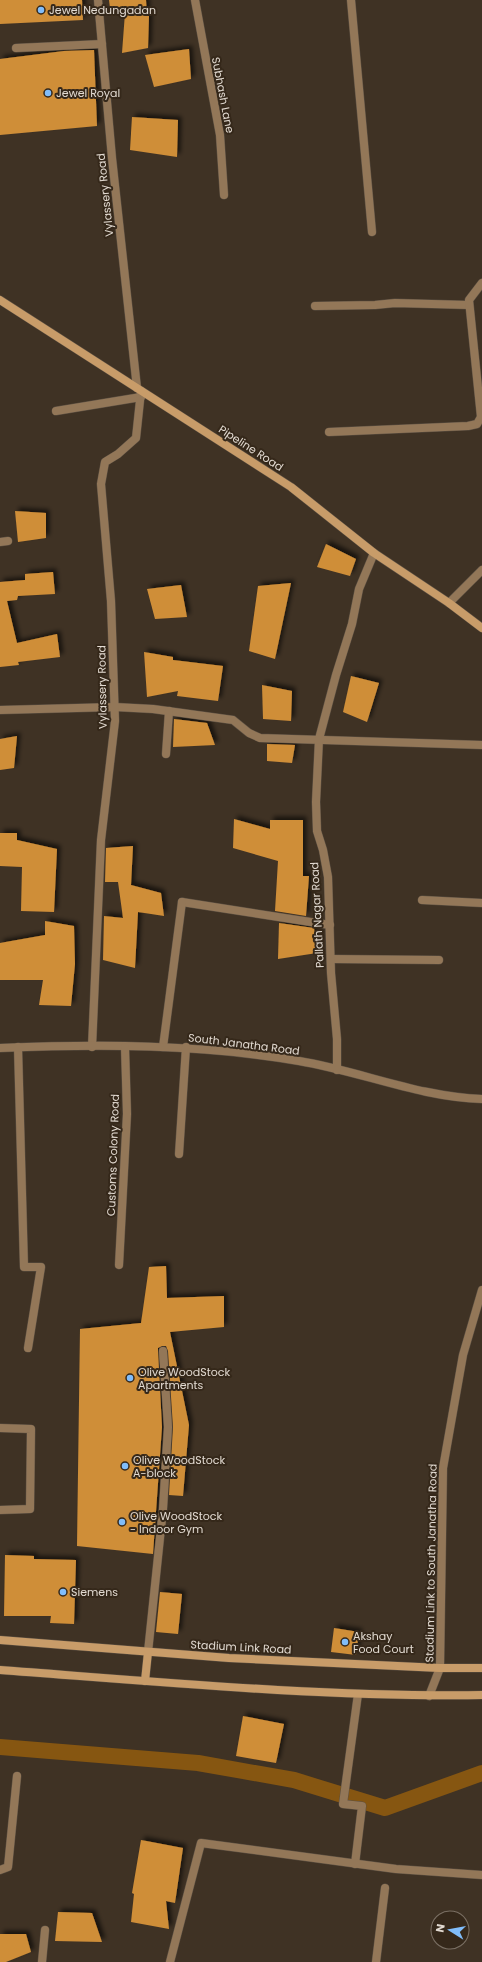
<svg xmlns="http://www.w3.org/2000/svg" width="482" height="1962" viewBox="0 0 482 1962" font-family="Poppins,sans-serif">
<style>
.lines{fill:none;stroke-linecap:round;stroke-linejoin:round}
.canal{stroke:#865611;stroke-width:16}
.building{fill:#cf8e39;filter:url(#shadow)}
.lane-casing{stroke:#5c5043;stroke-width:9}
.street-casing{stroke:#5c5043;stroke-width:9}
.secondary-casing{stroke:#5c5043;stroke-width:9}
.lane{stroke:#937758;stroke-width:8}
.street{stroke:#937758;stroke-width:8}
.secondary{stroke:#c89c69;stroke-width:8}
.poi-dot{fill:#81bdfa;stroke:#35281a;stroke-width:1.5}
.labels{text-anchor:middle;stroke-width:4;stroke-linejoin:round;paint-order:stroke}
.poi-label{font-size:11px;fill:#e2dad1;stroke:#35281a;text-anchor:start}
.street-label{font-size:11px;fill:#e2dad1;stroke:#35281a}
</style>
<defs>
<filter id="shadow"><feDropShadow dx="3.5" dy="-3.5" stdDeviation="2" flood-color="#0009"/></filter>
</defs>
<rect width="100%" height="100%" fill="#3f3224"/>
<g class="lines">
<path class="canal" d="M0,1747l198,16 96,17 91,28 97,-35"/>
</g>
<g class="building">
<path d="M0,0h82l1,20 -83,4z"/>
<path d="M109,0h37l1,16h2l-1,32 -26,5 3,-40 -14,3z"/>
<path d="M189,49l2,30 -37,8 -9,-32z"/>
<path d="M94,50l3,76 -97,9v-76l64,-8z"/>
<path d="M132,117l46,3 -1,37 -47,-7z"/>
<path d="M15,511l31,2v25l-28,4z"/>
<path d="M326,544l30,15 -6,17 -33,-9z"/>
<path d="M53,572l2,22 -37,2 -1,4 -10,1 10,42 40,-9 3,23 -42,5 1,3 -19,2v-85l25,-2v-6z"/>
<path d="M291,583l-16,76 -26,-8 9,-65z"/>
<path d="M181,585l6,32 -32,2 -8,-30z"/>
<path d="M144,652l29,5v3l50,6 -5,35 -41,-5 1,-5 -31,6z"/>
<path d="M351,676l28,7 -12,39 -24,-10z"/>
<path d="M262,685l30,6 -1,30 -28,-2z"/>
<path d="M174,719l33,4 8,22 -42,2z"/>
<path d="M17,736l-3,32 -14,2v-31z"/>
<path d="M267,744l28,1 -3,18 -25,-2z"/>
<path d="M234,819l36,10v-9h33v56h6l-3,40 -31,-5 3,-50 -45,-13z"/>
<path d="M0,833h17v7l40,9 -3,63 -33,-1 1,-44 -22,-1z"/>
<path d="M133,846l-2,39 30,8 3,23 -26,-4 -3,56 -32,-8 1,-44 19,2 -5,-36h-13l1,-34z"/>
<path d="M45,921l29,5 1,38 -4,42 -32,-1 4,-25h-43v-37l45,-8z"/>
<path d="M279,923l35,5 3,25 -39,6z"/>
<path d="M166,1266l1,32 57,-2v31l-54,5 19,93 -6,71 -14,-1 4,-68 -5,-76 -2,-5h-4l-4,2v3l4,76 -9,127 -76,-8 3,-217 61,-6 8,-56z"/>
<path d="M5,1555l29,1v3l42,1 -2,64 -24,-1 1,-7h-47z"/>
<path d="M160,1592l22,2 -4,40 -22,-2z"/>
<path d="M334,1628l25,4 -3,23 -25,-3z"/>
<path d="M243,1716l41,8 -8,39 -40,-7z"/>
<path d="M141,1840l42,8 -8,55 -9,-2 3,28 -38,-7 3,-28 -2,-1z"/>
<path d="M58,1912l34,1 10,29 -47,-1z"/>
<path d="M0,1934h26l5,18 -25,10h-6z"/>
</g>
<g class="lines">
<defs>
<g id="lane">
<path d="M16,48l86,-4"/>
<path d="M182,902l148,23"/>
<path d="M355,1864l7,-58 -19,-2 15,-110"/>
</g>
<g id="street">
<path d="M98,0l14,158 25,230"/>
<path d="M195,0l25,135 4,60"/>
<path d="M351,0l21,232"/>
<path d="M315,306l60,-1 20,-2 74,2"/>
<path d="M56,411l85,-14"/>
<path d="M329,432l139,-6 9,-2 4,-7 -12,-117 13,-17"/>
<path d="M0,542l8,-1"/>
<path d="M449,603l33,-33"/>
<path d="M0,710l115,-3 38,2 80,11 16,13 11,5 222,7"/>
<path d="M166,754l3,-43"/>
<path d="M422,900l60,3"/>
<path d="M331,959l108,1"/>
<path d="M18,1047l6,220h17l-13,81"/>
<path d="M92,1047l9,-207 14,-119 -4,-120 -10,-117 4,-22 13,-8 18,-16 5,-47"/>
<path d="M163,1047l19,-145"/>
<path d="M0,1048c100,-4 200,-4 299,13 61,10 120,36 183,38"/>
<path d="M337,1070v-31l-6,-66 -3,-96 -5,-27 -6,-19 -1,-29 3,-63 17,-64 16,-51 7,-35 15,-36"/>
<path d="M179,1154l7,-107"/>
<path d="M119,1265l8,-151 -2,-67"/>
<path d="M0,1428l31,1 -1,80 -30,1"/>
<path d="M148,1652l15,-143 5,-82 -5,-76"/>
<path d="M429,1696l11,-28 3,-200 20,-113 19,-65"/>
<path d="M0,1870l8,-3 9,-91"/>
<path d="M42,1962l3,-32"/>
<path d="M170,1962l31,-119 195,26 86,6"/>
<path d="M376,1962l9,-74"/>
</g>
<g id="secondary">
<path d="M0,300l291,187 83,66 75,50 33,25"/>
<path d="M0,1640l229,18 211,10h42"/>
<path d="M0,1670c161,12 321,27 482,25"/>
<path d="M145,1681l3,-29"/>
</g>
</defs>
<use href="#lane" class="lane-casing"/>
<use href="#street" class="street-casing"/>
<use href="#secondary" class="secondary-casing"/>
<use href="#lane" class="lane"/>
<use href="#street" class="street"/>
<use href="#secondary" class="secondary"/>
</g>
<g class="poi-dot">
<circle cx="41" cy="10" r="4"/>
<circle cx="48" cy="93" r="4"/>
<circle cx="130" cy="1378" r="4"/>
<circle cx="125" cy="1466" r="4"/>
<circle cx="122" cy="1522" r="4"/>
<circle cx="63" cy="1592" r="4"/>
<circle cx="345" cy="1642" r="4"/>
</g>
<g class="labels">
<g class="poi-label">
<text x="49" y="14">Jewel Nedungadan</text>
<text x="56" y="97">Jewel Royal</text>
<text x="138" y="1376">Olive WoodStock<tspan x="138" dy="13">Apartments</tspan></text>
<text x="133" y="1464">Olive WoodStock<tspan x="133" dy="13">A-block</tspan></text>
<text x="130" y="1520">Olive WoodStock<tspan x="130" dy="13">- Indoor Gym</tspan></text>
<text x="71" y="1596">Siemens</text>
<text x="353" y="1640">Akshay<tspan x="353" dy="13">Food Court</tspan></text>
</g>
<g class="street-label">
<text transform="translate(223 95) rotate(79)" y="4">Subhash Lane</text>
<text transform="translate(105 195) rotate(-96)" y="4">Vylassery Road</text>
<text transform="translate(251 448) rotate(33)" y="4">Pipeline Road</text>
<text transform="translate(102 687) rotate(-91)" y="4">Vylassery Road</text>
<text transform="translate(317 915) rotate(-93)" y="4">Pallath Nagar Road</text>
<text transform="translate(244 1044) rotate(7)" y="4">South Janatha Road</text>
<text transform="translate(113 1155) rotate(-88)" y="4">Customs Colony Road</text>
<text transform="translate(431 1563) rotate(-89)" y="4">Stadium Link to South Janatha Road</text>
<text transform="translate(241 1647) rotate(3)" y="4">Stadium Link Road</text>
</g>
</g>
<g transform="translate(450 1930) rotate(281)"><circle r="19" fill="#35281a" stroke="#7a6f63"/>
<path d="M0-3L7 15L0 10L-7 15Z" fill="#81bdfa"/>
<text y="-6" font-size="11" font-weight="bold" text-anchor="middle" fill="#e2dad1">N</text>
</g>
</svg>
